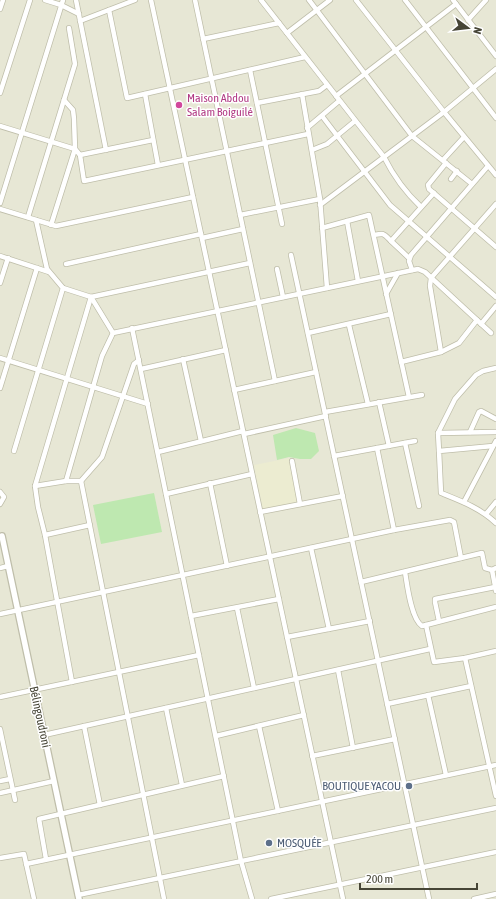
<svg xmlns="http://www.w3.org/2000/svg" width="496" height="899" viewBox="0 0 496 899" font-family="'Asap Condensed',sans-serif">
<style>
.residential{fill:#e7e7d5}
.education{fill:#ececd1}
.green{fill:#bee8b0}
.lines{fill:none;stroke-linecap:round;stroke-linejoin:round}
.minor-casing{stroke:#bfbeaa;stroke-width:6}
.tertiary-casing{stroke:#bfbeaa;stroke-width:8}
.minor{stroke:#fff;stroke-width:4.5}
.tertiary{stroke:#fff;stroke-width:5.5}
.hotel-dot{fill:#d1479c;stroke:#fff;stroke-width:1.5}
.service-dot{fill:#5c6f8a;stroke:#fff;stroke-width:1.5}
.labels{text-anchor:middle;stroke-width:3;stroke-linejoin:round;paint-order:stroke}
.hotel-label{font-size:12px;fill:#b23c85;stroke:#fff;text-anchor:start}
.street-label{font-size:12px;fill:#464536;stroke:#fff}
.service-label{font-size:12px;fill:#4e5e75;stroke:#fff;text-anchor:end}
</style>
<rect width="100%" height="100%" fill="#f3f3e7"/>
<rect class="residential" x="0" y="0" width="496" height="899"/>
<path class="education" d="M289,458l9,45 -35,7 -9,-45z"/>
<g class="green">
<path d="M296,428l19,5 4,18 -8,8h-11l-11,-2 -12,3 -4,-25z"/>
<path d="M154,493l8,39 -61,12 -8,-39z"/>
</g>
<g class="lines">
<defs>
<g id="minor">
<path d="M45,0l16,5 18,9"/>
<path d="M76,0l30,150"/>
<path d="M151,0l192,899"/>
<path d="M195,0l80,381"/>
<path d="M261,0l123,157c10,20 21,35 37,50"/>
<path d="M309,0l103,136 60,48"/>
<path d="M356,0l88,112 52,63"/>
<path d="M405,0l91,118"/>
<path d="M453,0l43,56"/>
<path d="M0,9l3,-9"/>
<path d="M109,10l18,88 178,-41"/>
<path d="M468,20l18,-20"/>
<path d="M80,21l55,-21"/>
<path d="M287,33l43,-33"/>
<path d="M203,39l76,-16"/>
<path d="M250,70l32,154"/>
<path d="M0,93l30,-93"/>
<path d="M145,94l13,71"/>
<path d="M302,94l18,105 7,89"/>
<path d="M336,96l120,-92"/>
<path d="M64,100l9,10 1,9 1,30 5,6 4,26 224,-47"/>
<path d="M257,103l62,-12 8,-6"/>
<path d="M322,116l68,89 106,92"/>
<path d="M0,126l75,23 -24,76"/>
<path d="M307,128l32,-27"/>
<path d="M312,150l15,-6 28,-23"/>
<path d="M80,155l73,-15"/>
<path d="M443,160l21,-23"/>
<path d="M446,163l-18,22 1,4 67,58"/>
<path d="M451,179l6,-8"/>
<path d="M0,203l63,-203"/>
<path d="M320,205l124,-93 52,-43"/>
<path d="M0,209l56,17 137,-29"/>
<path d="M240,215l80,-16"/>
<path d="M28,217l47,-153 -6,-36"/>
<path d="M347,221l11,60"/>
<path d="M322,228l47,-13 40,182"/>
<path d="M374,235c10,-2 9,-2 17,6l43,-48"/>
<path d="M202,238l41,-9"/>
<path d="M391,241l18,17"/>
<path d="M291,255l138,644"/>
<path d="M0,256l49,16"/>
<path d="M66,264l135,-30"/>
<path d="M277,269l6,28"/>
<path d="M412,270l-3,-9 2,-6 77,-89"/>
<path d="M0,283l8,-25"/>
<path d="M63,288l28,9 159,-34"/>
<path d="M386,294l12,-21"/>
<path d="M91,297l22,36"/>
<path d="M481,324l15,-18"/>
<path d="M349,325l19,79"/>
<path d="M132,328l109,533 11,38"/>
<path d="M308,333l83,-19"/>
<path d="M441,352l-11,-66 1,-8 65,-74"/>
<path d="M0,358l148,46"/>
<path d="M183,359l18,82"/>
<path d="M401,362l40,-10 18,-9 18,-23"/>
<path d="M141,369l85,-19"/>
<path d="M0,388l37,-120"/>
<path d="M234,390l82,-18"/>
<path d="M379,402l10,44"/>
<path d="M325,412l97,-17"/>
<path d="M470,432l9,-20 2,-1 15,8"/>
<path d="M438,433l58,-1"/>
<path d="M244,434l82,-18"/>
<path d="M405,443l14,63"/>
<path d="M493,446l-54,5 2,42c20,8 39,15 55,30"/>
<path d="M377,448l17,82"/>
<path d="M14,451l49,-163 -16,-19 -11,-49"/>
<path d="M439,451l-1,-18 17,-34 21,-24 7,-4 13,-3"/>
<path d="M158,452l85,-21"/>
<path d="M334,456l81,-15"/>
<path d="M292,461l8,43"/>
<path d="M66,481l36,-125 11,-23 305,-64 7,3 66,61"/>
<path d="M81,481l83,418"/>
<path d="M210,483l17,83"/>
<path d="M35,486l31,-5h15l21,-24 32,-93 5,-4"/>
<path d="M0,492l4,5 -4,7"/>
<path d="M166,494l86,-20"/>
<path d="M464,502l32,-61"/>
<path d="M260,512l83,-16"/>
<path d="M486,514l10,-12"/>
<path d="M45,535l45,-10"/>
<path d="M311,548l18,81"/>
<path d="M0,568l8,-2"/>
<path d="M492,570l4,21"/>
<path d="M405,572c2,12 6,47 17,54l4,-1"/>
<path d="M361,582l121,-29 3,15 7,2 4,-2"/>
<path d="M496,607l-70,18 8,37 31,-4 31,-7"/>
<path d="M237,608l17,80"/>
<path d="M0,614l394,-84 56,-10 4,2 7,36"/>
<path d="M191,616l88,-17"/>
<path d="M439,621l-4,-19v-3l60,-12"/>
<path d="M287,637l83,-16"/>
<path d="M465,658l31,138"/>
<path d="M338,670l15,78"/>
<path d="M72,682l-27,-147 -7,-28 -3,-21 56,-189"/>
<path d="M428,695l18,80"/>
<path d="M0,697l199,-42"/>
<path d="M387,704l84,-18"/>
<path d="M166,708l16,77"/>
<path d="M84,726l16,79"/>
<path d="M259,726l19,85"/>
<path d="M0,729l15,71"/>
<path d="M44,735l386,-86"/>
<path d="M216,736l88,-21"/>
<path d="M312,756l83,-17"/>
<path d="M0,781l10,-2"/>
<path d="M0,793l54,-12"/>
<path d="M0,858l24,-4 10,45"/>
<path d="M46,859l-7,-40 185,-43"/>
<path d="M26,864l470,-99"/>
<path d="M78,895l418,-87"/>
<path d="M271,899l225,-47"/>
<path d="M474,899l22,-5"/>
</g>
<path id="tertiary" d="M2,536l77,363"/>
</defs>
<use href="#minor" class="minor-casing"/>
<use href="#tertiary" class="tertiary-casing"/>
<use href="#minor" class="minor"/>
<use href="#tertiary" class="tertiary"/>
</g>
<circle class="hotel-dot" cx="179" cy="105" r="4"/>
<g class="service-dot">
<circle cx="409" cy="786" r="4"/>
<circle cx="269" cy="843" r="4"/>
</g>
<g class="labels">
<g class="hotel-label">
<text x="187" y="102">Maison Abdou<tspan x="187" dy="14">Salam Boiguilé</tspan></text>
</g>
<g class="street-label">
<text transform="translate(40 717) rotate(78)" y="4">Bélingoudroni</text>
</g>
<g class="service-label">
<text x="401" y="790">BOUTIQUE YACOU</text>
<text x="277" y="847" text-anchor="start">MOSQUÉE</text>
</g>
</g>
<g transform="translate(468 28) rotate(105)" stroke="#ffffff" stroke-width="3" paint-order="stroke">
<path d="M0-3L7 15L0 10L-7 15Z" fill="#464536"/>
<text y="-6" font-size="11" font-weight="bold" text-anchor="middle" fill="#464536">N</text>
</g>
<path d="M360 883v6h117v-6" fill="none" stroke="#464536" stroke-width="2"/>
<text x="366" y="883" font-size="12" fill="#464536" stroke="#ffffff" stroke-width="3" paint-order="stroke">200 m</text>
</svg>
